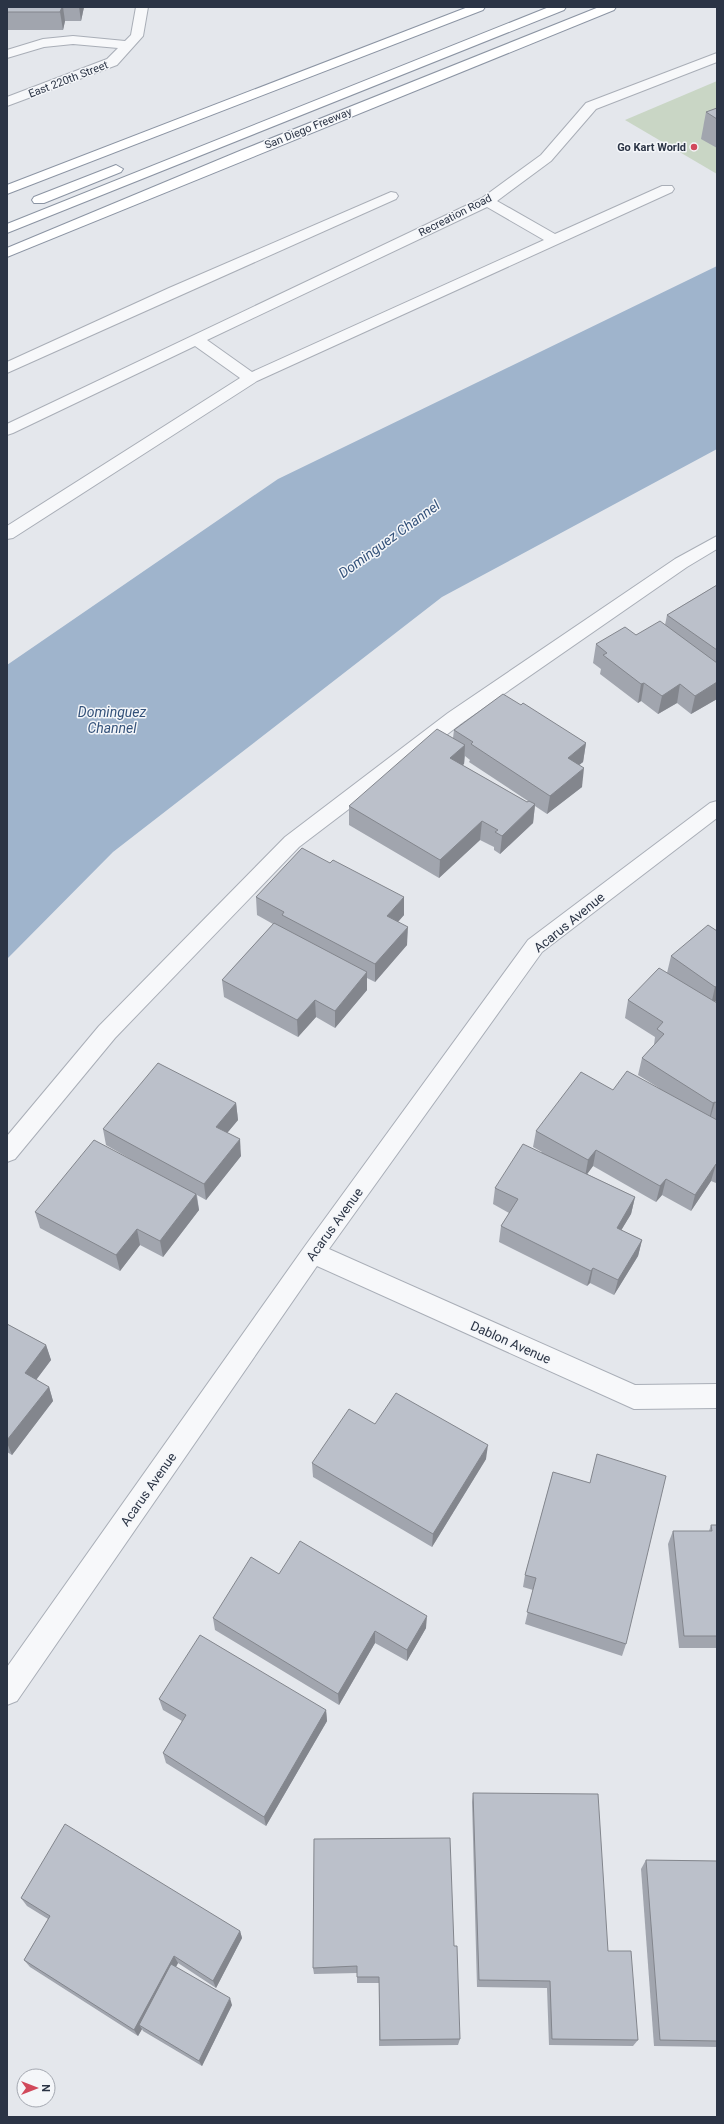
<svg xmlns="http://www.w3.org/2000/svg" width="724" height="2124" viewBox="0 0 724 2124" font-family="Roboto,sans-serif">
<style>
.green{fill:#c9d6c5}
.water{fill:#9fb4cc}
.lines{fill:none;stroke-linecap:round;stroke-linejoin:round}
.minor-casing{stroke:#a9aeb7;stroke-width:2}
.highway-casing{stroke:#8b94a3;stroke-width:2}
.minor{fill:#f7f8fa;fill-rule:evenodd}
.highway{fill:#fff;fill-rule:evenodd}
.wall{fill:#a1a5ae;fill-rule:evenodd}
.shaded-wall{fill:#83868d}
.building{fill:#bbc0ca;stroke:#83868d}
.poi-dot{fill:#d1495b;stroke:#f4f6f9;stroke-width:1.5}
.labels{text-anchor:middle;stroke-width:3;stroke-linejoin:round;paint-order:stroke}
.far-street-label{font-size:11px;fill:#2b3445;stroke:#f4f6f9}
.far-poi-label{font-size:11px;font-weight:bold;fill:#2b3445;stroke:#f4f6f9;text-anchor:end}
.street-label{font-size:13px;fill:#2b3445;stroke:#f4f6f9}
.water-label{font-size:14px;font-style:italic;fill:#34527a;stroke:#f4f6f9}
</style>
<rect width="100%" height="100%" fill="#e4e7ec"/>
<path class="green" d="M717,81v93l-92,-54z"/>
<path class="water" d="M717,266v183l-275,148 -329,255 -106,107v-294l271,-186z"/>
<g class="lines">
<defs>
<g id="minor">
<path d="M136,7h12l-5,29 -26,29 -110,41v-9l100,-38 11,-11 -45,-4 -29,3 -37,11v-8l36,-11 30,-3 52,5 6,-6z"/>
<path d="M717,53v9l-121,47 -45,52 -54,40 58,33 107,-48h10l2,3 -2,3 -415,189 -244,157 -6,1v-13l233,-148 -45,-32 -182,87 -6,2v-11l475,-226 59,-43 45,-52zM487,207l57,33 -292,132 -45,-32z"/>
<path d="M391,192l5,1 2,3 -2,3 -389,174v-11l162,-74z"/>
<path d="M717,536v13l-30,18 -225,156 -163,124 -184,191 -100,121 -8,3v-26l92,-110 186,-189 163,-124 227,-154z"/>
<path d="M717,801v17l-175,134 -213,297 306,136 82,-1v24l-83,1 -317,-143 -300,435 -10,4v-38l298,-421 223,-306 182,-137z"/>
</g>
<g id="highway">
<path d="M468,7h17l-2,3 -476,184v-9z"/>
<path d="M549,7h17l-2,3 -557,223v-9z"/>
<path d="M599,7h17l-2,3 -607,247v-9l235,-98z"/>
<path d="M116,165l7,4 -2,3 -77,31h-10l-2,-3 2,-3z"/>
</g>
</defs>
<use href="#minor" class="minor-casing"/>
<use href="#highway" class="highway-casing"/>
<use href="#minor" class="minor"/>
<use href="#highway" class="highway"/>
</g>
<g class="wall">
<path d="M7,7h77l-3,14h-16l-2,9h-56z"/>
<path d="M717,108v40l-16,-9 5,-27z"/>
<path d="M717,585v114l-26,15 -14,-11 -19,11 -17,-13 -3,2 -38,-29 1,-5 -8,-6 3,-19 40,-9 29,-10 2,-10z"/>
<path d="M521,705l65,38 -3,19 -4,3 3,22 -35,27 -12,-8 -2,17 -33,31 -6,-4v-3l-14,-7 -41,38 -90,-53v-19l104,-68 1,-8zM465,756l5,4 -1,2 59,39 -1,1 -65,-37 2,-1z"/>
<path d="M256,897l148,18 -6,7 9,23 -32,37 -8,-4v12l-32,38 -19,-11 -18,20 -74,-40 -2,-17 51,-56 -16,-9z"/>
<path d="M717,931l-2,70 2,2v178l-1,2 -5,-2 -20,30 -29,-16 -6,7 -63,-36 -6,8 48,23 -4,17 -10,16 21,10 -4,16 -24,39 -24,-12 -3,3 -88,-44 2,-16 8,-13 -16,-9 2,-16 47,-36 -9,-5 3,-16 77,-41 46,-2 -21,-13 4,-17 12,-13 1,-8 -30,-19 3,-18 39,-27 4,-17z"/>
<path d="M236,1103l2,17 -11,13 14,23 -35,44 -9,-5 2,15 -36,47 -23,-12 -20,26 -80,-43 -5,-16 118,-40 -47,-27 -3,-16z"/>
<path d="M7,1324l39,21 5,15 -15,20 13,7 4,14 -41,54 -5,-3z"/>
<path d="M375,1424l111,35 -54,88 -119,-70 -1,-14z"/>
<path d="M553,1472l73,172 -4,12 -97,-32 8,-34 -10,-3 2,-12z"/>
<path d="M711,1525h6v123h-38l-11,-104 5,-13h36z"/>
<path d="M279,1574l147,54 -19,33 -32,-18 -36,62 -124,-75 -2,-12z"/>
<path d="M159,1699l167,11 1,11 -61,105 -100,-63 -3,-10 19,-32 -19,-11z"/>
<path d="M473,1793l135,158 30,89 -5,6 -84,-1 -2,-57 -70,-1 -5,-185z"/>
<path d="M646,1860l71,1v186l-63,-1 -13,-177z"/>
<path d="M21,1898l219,33 2,7 -26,50 -38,-25 -2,4 56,38 -30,61 -59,-35 -1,-2 -4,7 -108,-69 -6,-7 24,-41 -21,-13z"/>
<path d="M454,1946l6,93 -2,6 -79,1v-63h-22v-10l-43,1 -1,-6z"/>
</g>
<g class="shaded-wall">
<path d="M62,7h1l2,14 -2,9 -3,-18z"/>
<path d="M79,7h5l-3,14z"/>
<path d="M717,682v17l-26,15 4,-18z"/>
<path d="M644,683l-3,18 -3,2 3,-19z"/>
<path d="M680,684l-3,19 -19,11 4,-18z"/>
<path d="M586,743l-3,19 -18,14 3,-18z"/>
<path d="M465,745l-1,19 -15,13 1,-19z"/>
<path d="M584,768l-2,19 -35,27 3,-18z"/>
<path d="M535,804l-2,19 -33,31 2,-18z"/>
<path d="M482,821l-2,19 -41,38 1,-18z"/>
<path d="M404,897v18l-17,19v-18z"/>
<path d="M408,927l-1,18 -32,37v-18z"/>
<path d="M367,972v18l-32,38v-17z"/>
<path d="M717,986v14l-6,5 4,-18z"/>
<path d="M315,1000l1,17 -18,20 -1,-17z"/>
<path d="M715,1102l-5,17 -1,1 4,-17z"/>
<path d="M236,1103l2,17 -20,24 -2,-17z"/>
<path d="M240,1139l1,17 -35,44 -2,-16z"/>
<path d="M596,1150l-3,16 -8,11 3,-17z"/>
<path d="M716,1164l-5,17 -20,30 4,-16z"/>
<path d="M666,1179l-4,16 -6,7 4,-16z"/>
<path d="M196,1194l3,16 -36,47 -3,-16z"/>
<path d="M635,1197l-4,17 -18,30 4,-16z"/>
<path d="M137,1229l3,16 -20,26 -4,-16z"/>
<path d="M642,1240l-4,16 -24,39 4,-15z"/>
<path d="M593,1268l-3,15 -3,3 4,-15z"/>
<path d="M46,1345l5,15 -21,28 -5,-15z"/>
<path d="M49,1387l4,14 -41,54 -5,-12v-3z"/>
<path d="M488,1445l-2,14 -54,88 1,-13z"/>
<path d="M427,1616l-1,12 -19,33v-11z"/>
<path d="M375,1631v12l-36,62 -1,-11z"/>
<path d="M326,1710l1,11 -61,105 -2,-9z"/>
<path d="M240,1931l2,7 -26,50 -3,-7z"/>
<path d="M174,1956l4,7 -35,64 -4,-2 3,4 -4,7 -4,-6z"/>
<path d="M230,1998l2,7 -30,61 -3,-5z"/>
</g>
<g class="building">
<path d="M7,7h55l-2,5h-53z"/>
<path d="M717,108v11l-11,-7z"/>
<path d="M717,585v65l-50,-35z"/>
<path d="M660,621l57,42v19l-22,14 -15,-12 -18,12 -18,-13 -3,1 -38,-29 4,-2 -11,-9 29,-17 11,8z"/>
<path d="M503,694l18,11 2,-2 63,40 -18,15 16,10 -34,28 -79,-52 2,-2 -19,-12z"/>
<path d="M437,729l28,16 -15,13 77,44 2,-1 6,3 -33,32 -7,-4 3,-2 -16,-9 -42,39 -91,-54z"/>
<path d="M302,848l28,15 3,-3 71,37 -17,19 21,11 -33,37 -93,-49 2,-3 -28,-15z"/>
<path d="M274,923l93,49 -32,39 -20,-11 -18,20 -75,-40z"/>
<path d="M708,925l9,6v55l-2,1 -44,-31z"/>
<path d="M659,968l58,35v100l-2,-1 -2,1 -71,-45 22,-24 -7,-5 6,-7 -35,-22z"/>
<path d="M158,1063l78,40 -20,24 24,12 -36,45 -101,-55z"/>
<path d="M627,1071l90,49v45l-1,-1 -21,31 -29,-16 -6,7 -64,-36 -8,10 -52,-29 45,-59 32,18z"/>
<path d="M94,1140l102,54 -36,47 -23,-12 -21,26 -81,-43z"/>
<path d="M523,1144l112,53 -18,31 25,12 -24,40 -25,-12 -2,3 -90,-45 17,-27 -23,-11z"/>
<path d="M7,1324l39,21 -21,28 24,14 -42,53z"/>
<path d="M396,1393l92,52 -55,89 -121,-71 37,-54 26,15z"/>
<path d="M597,1454l69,22 -40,168 -99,-32 9,-34 -11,-3 28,-103 37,11z"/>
<path d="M711,1525h6v111h-33l-11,-105h39z"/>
<path d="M300,1541l127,75 -20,34 -32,-19 -37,63 -125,-76 38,-61 28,17z"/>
<path d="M200,1635l126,75 -62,107 -101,-64 23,-38 -27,-16z"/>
<path d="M473,1793l125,1 10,157h23l7,89 -86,-1 -2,-58 -71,-1z"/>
<path d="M65,1824l175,107 -27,50 -39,-25 -40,74 -110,-70 26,-44 -29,-18z"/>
<path d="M450,1838l4,108h3l3,93 -80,1 -1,-63h-22v-11l-44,2 1,-129z"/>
<path d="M646,1860l71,1v180l-57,-1z"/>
<path d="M171,1964l59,34 -31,63 -60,-36z"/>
</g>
<circle class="poi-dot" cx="694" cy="147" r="4"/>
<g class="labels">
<g class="far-street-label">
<text transform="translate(68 79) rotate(-21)" y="4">East 220th Street</text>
<text transform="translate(308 128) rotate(-22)" y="4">San Diego Freeway</text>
<text transform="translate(455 215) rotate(-27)" y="4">Recreation Road</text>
</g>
<g class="far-poi-label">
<text x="686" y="151">Go Kart World</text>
</g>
<g class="street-label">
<text transform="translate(569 922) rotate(-39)" y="5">Acarus Avenue</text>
<text transform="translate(334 1224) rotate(-54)" y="5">Acarus Avenue</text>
<text transform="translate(511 1342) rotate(24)" y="5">Dablon Avenue</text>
<text transform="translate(148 1489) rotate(-55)" y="5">Acarus Avenue</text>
</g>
<g class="water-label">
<text transform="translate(389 539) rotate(-36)" y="5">Dominguez Channel</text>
<text x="112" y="717">Dominguez<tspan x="112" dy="16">Channel</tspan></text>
</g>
</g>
<rect width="724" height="2124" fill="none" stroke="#2b3445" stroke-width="16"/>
<g transform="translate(36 2088) rotate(90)"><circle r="19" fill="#f4f6f9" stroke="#a4a8b1"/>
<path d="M0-3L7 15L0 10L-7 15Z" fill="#d1495b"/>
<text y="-6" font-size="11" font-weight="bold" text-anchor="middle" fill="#2b3445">N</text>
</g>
</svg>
